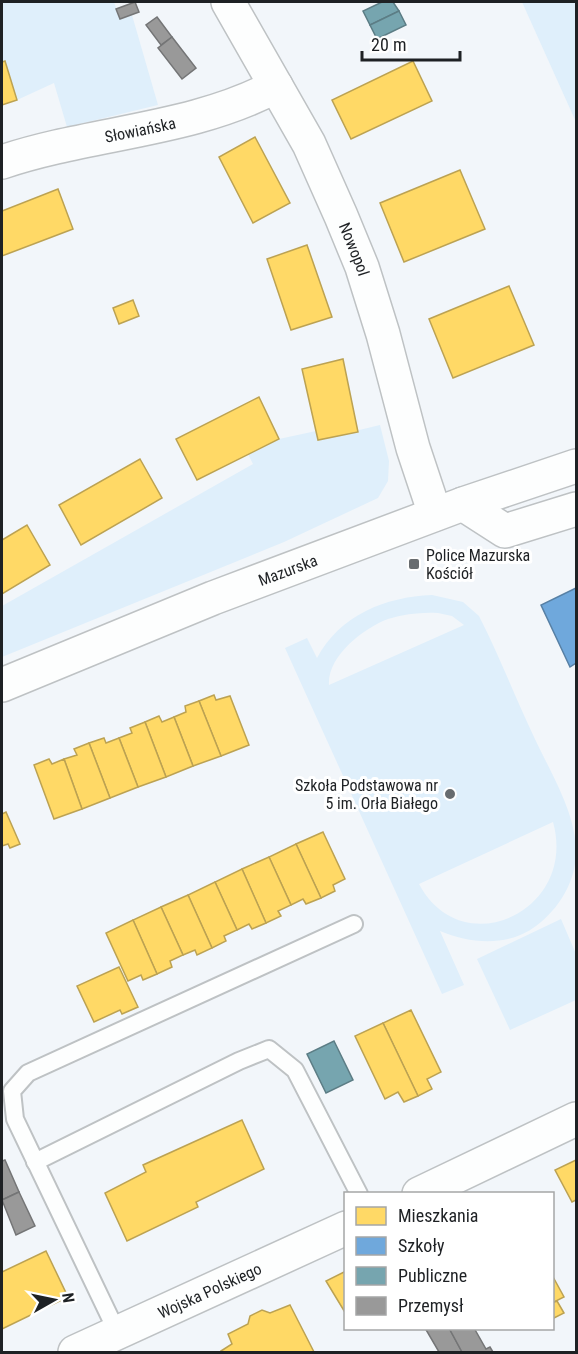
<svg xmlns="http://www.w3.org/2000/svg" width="578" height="1354" viewBox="0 0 578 1354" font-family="'Roboto Condensed',sans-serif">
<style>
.green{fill:#dfeffb;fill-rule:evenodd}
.homes{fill:#ffd966;stroke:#bca252;stroke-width:1.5}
.schools{fill:#6fa8dc;stroke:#5780a5;stroke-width:1.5}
.public{fill:#76a5af;stroke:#5c7d85;stroke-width:1.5}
.industry{fill:#999;stroke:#747576;stroke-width:1.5}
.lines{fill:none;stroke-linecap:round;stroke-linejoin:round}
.service-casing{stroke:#bec2c4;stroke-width:20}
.minor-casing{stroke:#bec2c4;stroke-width:36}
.tertiary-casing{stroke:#bec2c4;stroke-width:36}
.service{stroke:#fdfefe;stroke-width:16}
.minor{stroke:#fdfefe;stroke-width:33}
.tertiary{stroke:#fdfefe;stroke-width:33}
.poi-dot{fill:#686c6f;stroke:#fff;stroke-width:2}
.labels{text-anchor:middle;stroke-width:6;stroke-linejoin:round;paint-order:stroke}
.street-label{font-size:16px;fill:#1e2124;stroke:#fff}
.poi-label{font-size:16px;fill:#1e2124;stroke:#fff;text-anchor:start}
</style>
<rect width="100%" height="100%" fill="#f2f6fa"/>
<g class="green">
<path d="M2,2h112l6,17 12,-4 26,90 -91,22 -13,-44 -37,17 -12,-39 -3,1z"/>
<path d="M522,2h54v120z"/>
<path d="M380,425l9,36 -1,20 -10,17 -94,44 -282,115v-51l251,-142 -5,-10 31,-15 37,-8 2,9z"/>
<path d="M432,595l31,7 16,14c20,39 36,81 55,121 16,35 42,75 42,115 0,29 -17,57 -40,74 -28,21 -65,18 -96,5l24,54 -22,9 -157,-346 22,-10 10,20c23,-43 68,-61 115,-63zM438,613l14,3 12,9 -135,60c-2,-29 35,-57 59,-66 16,-5 34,-7 50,-6zM553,822c25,89 -91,143 -134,62z"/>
<path d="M561,919l15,35v46l-66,30 -33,-71z"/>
</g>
<g class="homes">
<path d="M5,61l12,39 -15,5v-43z"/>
<path d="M413,61l19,40 -81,38 -19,-39z"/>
<path d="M255,137l35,66 -37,20 -34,-66z"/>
<path d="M460,170l25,59 -81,33 -24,-59z"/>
<path d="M58,189l15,40 -71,27v-45z"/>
<path d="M307,245l25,72 -41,13 -24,-71z"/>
<path d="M509,286l25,59 -81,33 -24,-59z"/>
<path d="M133,300l6,16 -20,8 -6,-16z"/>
<path d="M343,359l15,73 -40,8 -16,-71z"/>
<path d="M259,397l20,42 -82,41 -21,-41z"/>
<path d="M140,459l22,39 -81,47 -22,-40z"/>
<path d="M27,525l23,40 -48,29v-54z"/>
<path d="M214,695l2,5 14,-4 19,49 -28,11 -22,-55z"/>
<path d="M199,701l22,55 -28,10 -19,-49 12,-5 -1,-6z"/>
<path d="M159,716l3,6 12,-5 19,49 -27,11 -21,-55z"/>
<path d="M145,722l21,55 -28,10 -19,-49 13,-5 -2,-5z"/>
<path d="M104,738l2,5 13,-5 19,49 -28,11 -21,-55z"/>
<path d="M89,743l21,55 -28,11 -18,-50 13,-4 -3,-6z"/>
<path d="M49,759l3,5 12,-5 18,50 -28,10 -20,-54z"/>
<path d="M6,812l14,32 -10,4 -2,-4 -6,2v-32z"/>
<path d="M323,832l22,47 -12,6 2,6 -14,7 -25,-54z"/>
<path d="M296,844l25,54 -15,6 -3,-5 -12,6 -22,-48z"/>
<path d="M269,857l22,48 -13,6 3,5 -15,7 -24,-54z"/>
<path d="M242,869l24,54 -14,6 -3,-5 -12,6 -22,-48z"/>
<path d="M215,882l22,48 -13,6 2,5 -14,7 -24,-53z"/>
<path d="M188,895l24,53 -15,7 -2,-5 -12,5 -22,-48z"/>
<path d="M161,907l22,48 -13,6 2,6 -15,7 -24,-54z"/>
<path d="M133,920l24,54 -14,6 -2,-5 -13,6 -22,-48z"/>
<path d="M119,967l19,40 -16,7 -2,-4 -26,12 -17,-36z"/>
<path d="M411,1010l30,62 -14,7 5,10 -14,7 -35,-73z"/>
<path d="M383,1023l35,73 -14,6 -6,-10 -13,7 -30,-63z"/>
<path d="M242,1120l22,49 -68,33 2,5 -71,34 -22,-48 41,-21 -3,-7z"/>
<path d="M576,1160v40l-4,2 -17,-32z"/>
<path d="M46,1251l22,46 -66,32v-57z"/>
<path d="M346,1271v43l-20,-33z"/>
<path d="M552,1275l12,22 -12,6z"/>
<path d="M557,1301l7,12 -12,6v-16z"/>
<path d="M290,1305l24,47h-92l-1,-1 11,-7 -4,-10 20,-10 2,-8 12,-6 8,3z"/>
</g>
<path class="schools" d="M576,588v75l-6,4 -29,-62z"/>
<g class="public">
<path d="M382,2h11l6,9 -29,14 -7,-14z"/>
<path d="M399,11l7,14 -29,14 -7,-14z"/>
<path d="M334,1041l19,39 -27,13 -19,-39z"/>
</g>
<g class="industry">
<path d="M135,2l4,10 -19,7 -4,-10z"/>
<path d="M157,17l15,20 -11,8 -15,-20z"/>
<path d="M172,37l24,31 -14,11 -24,-31z"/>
<path d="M5,1160l14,32 -17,8v-39z"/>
<path d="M19,1192l16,34 -19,9 -14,-35z"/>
<path d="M425,1328h24l13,24h-23z"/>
<path d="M449,1328h25l12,21 4,-2 3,5h-31z"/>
</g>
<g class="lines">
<defs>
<g id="service">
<path d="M35,1162l204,-101 30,-12 26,21 64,124"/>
<path d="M118,1334l-103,-215 -3,-28 16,-18 326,-149"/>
</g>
<g id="minor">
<path id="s1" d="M228,2l81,142 32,72 21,51 21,67 30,114 22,66"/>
<path id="s2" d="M2,162c89,-30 190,-31 274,-76"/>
<path d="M463,504l42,27 71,-22"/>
<path id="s3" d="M2,685l211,-87 250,-94 113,-38"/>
</g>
<g id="tertiary">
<path d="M419,1194l157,-75"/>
<path id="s4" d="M75,1352l271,-124"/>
</g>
</defs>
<use href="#service" class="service-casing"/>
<use href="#minor" class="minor-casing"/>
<use href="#tertiary" class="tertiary-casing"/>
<use href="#service" class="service"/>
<use href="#minor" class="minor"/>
<use href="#tertiary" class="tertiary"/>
</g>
<g class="poi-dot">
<rect x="408" y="558" width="12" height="12" rx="3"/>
<circle cx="450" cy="794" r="6"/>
</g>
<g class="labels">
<g class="street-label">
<text dy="6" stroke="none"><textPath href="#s2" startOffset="142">Słowiańska</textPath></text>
<text dy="6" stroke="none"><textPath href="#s1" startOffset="278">Nowopol</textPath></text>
<text dy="6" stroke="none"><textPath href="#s3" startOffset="308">Mazurska</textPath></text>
<text dy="6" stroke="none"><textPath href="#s4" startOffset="148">Wojska Polskiego</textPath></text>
</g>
<g class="poi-label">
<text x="426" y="561">Police Mazurska<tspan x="426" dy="18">Kościół</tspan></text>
<text x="438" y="791" text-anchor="end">Szkoła Podstawowa nr<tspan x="438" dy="18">5 im. Orła Białego</tspan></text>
</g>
</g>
<rect width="578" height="1354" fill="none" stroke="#1e2124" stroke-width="6"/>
<rect x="344" y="1192" width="210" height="138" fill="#ffffff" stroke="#a5a6a7" stroke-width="1.5"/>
<rect x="356" y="1207" width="30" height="18" fill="#ffd966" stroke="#a5a6a7" stroke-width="1.5"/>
<text x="398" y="1222" font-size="18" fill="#1e2124">Mieszkania</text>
<rect x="356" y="1237" width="30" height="18" fill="#6fa8dc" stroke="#a5a6a7" stroke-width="1.5"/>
<text x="398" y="1252" font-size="18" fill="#1e2124">Szkoły</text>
<rect x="356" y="1267" width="30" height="18" fill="#76a5af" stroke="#a5a6a7" stroke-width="1.5"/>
<text x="398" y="1282" font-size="18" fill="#1e2124">Publiczne</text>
<rect x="356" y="1297" width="30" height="18" fill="#999999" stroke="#a5a6a7" stroke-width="1.5"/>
<text x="398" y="1312" font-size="18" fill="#1e2124">Przemysł</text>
<g transform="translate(54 1300) rotate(81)" stroke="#ffffff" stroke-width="4.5" paint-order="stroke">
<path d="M0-4.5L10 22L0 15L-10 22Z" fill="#1e2124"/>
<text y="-9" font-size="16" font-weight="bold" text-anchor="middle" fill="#1e2124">N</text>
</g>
<path d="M362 51v9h98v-9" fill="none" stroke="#1e2124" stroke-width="3"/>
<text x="371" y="51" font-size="18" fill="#1e2124" stroke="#ffffff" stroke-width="4.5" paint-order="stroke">20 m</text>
</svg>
